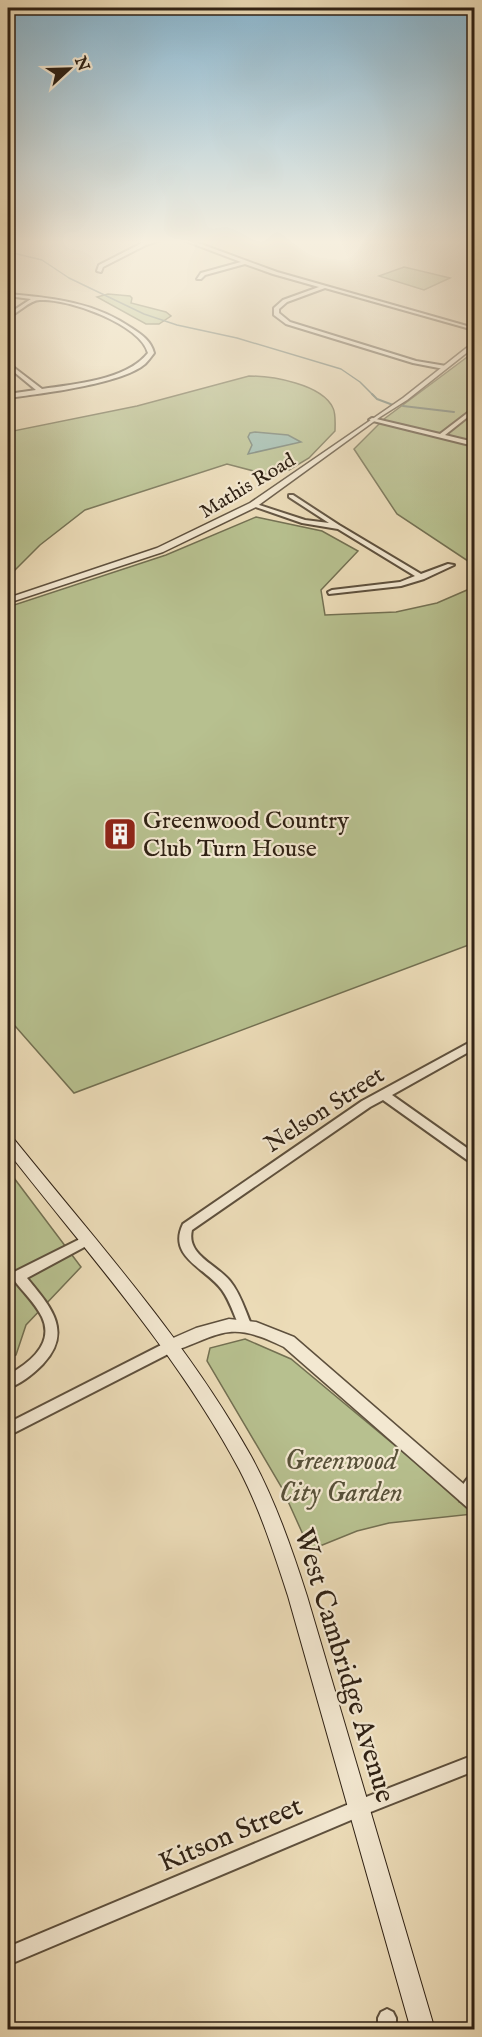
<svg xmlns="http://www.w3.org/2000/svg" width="482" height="2037" viewBox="0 0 482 2037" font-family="'IM FELL English',serif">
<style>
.green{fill:#b7c08f;stroke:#737052;stroke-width:1.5}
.water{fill:#99bbb1;stroke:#6f7d72;stroke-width:1.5}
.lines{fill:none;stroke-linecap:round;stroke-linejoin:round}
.stream-far1{stroke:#6f7d72;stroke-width:1.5}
.stream{stroke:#6f7d72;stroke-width:2}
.minor-casing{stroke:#5e503d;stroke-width:4}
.tertiary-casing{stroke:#5e503d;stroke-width:3}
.secondary-casing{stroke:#2f2114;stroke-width:2}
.minor{fill:#f3e8d1;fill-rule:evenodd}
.tertiary{fill:#f3e8d1;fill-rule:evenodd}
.secondary{fill:#f3e8d1;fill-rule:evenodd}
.labels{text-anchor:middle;stroke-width:4.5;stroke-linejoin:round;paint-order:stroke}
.far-street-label{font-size:20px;fill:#2f2114;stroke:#f3e8d1}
.poi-label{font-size:24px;fill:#2f2114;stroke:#f3e8d1;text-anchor:start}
.street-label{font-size:24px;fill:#2f2114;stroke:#f3e8d1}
.near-park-label{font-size:28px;font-style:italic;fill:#585139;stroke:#f3e8d1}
.near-street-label{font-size:28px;fill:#2f2114;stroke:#f3e8d1}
</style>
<rect width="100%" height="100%" fill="#ecdcb8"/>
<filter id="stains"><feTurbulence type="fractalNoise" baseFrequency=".00333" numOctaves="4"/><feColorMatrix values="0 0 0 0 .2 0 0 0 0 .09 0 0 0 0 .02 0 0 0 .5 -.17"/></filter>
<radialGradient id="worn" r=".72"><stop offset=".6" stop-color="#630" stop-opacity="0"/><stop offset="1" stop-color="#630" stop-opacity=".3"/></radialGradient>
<g class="green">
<path d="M404,267l46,11 -26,12 -45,-14z"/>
<path d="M108,294l22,2 2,2 -1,5 35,9 5,4 -12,8h-13l-49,-27z"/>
<path d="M474,352v213l-77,-51 -43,-65 30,-30z"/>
<path d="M249,376c23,0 73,8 84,32 3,6 2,16 2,23l-26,27 -20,12 -24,4 -38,-10 -142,46 -45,35 -32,32v-145l129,-26z"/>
<path d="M256,517l66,14 36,20 -37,39 4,25 71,-3 41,-9 37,-16v356l-400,150 -66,-75v-411l158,-52z"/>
<path d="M8,1170l73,97 -55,58 -10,30 -8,4z"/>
<path d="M245,1339l46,20 125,104 57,51 -84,9 -32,8 -47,19 -28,-62 -75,-127 3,-13z"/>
</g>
<path class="water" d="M255,432l33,3 13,7 -53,12 4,-9 -4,-8 2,-4z"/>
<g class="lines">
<path class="stream-far1" d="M9,252l33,8 27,18 75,36 33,11 60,13 104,31 19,13 14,14"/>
<g class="stream">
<path d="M372,394l5,5 16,6"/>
<path d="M403,406l51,6"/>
</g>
<defs>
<g id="minor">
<path d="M152,240h9l-15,5 -43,22 -2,5 -4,-1 2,-6 43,-22z"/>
<path d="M183,240h7l87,32 197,56v2l-149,-42 -38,14 -8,7v4l11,9 126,39 30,5v2l-2,1 -31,-6 -127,-39 -12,-9v-7l9,-8 36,-13 -46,-13 -28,-10 -40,11 -4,4h-4l4,-6 40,-11z"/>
<path d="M8,294c45,4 87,8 125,35 9,6 18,12 21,24 -3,4 -6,8 -9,11 -23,20 -106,30 -137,34v-4l28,-4 -28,-23v-4l34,26c33,-5 85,-9 106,-36 -7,-29 -81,-55 -108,-53 -11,0 -22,14 -32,17v-3l23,-15 -23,-3z"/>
<path d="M474,408v4l-29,23 29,7v4l-105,-26 3,-2 68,16z"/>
<path d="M289,495h4l46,30 82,49 27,-10 6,1 -30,14 -23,7 -72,8 -1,-2 4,-2 68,-8 15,-6 -77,-47 -36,-6 -52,-18 3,-2 52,17 24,3 -40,-26z"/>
<path d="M474,1040v9l-82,46 82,58v10l-4,-1 -87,-62 -13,7 -178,123c-6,25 24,34 38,51 10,12 15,29 21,43l-1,4 -5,1 -5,-1c-6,-13 -10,-27 -18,-38 -16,-22 -55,-33 -39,-66l179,-123z"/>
<path d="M86,1236l4,2 2,3 -2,3 -63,34c22,27 47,53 16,86 -10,10 -22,20 -35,24v-13c20,-11 47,-31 34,-58 -7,-14 -19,-25 -28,-37l-2,-4 2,-4z"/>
<path d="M169,1341l5,2 2,4 -2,4 -166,85v-13z"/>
<path d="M474,1473c1,11 3,25 -9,30l-5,-2 -2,-5c3,-8 8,-19 16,-23z"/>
<path d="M474,1755v16l-111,44 -355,150v-18l353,-148z"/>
<path d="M387,2009l6,3 3,6v12h-18v-12l3,-6z"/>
</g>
<g id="tertiary">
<path d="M474,342v5l-67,53 -27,17 -124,90 -93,45 -155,51v-5l149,-50 93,-45 153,-105z"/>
<path d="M229,1319l27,3 38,15 180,156v17l-6,-2 -184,-161c-56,-28 -63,-12 -115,6l-5,-1 -2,-5 2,-5 32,-14z"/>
</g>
<path id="secondary" d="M8,1136l5,2c83,103 173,202 238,318 24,44 41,93 56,140l128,434h-24l-123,-434c-14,-43 -28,-87 -49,-127 -62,-116 -151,-215 -231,-317z"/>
</defs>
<use href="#minor" class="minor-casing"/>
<use href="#tertiary" class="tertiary-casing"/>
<use href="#secondary" class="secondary-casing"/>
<use href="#minor" class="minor"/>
<use href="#tertiary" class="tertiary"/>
<use href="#secondary" class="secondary"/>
</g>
<linearGradient id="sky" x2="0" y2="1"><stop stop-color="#88b7d2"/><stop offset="0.46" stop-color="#f6efdf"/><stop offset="1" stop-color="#f6efdf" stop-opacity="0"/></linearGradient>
<rect width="482" height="526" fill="url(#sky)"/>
<defs>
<symbol id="building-square" viewBox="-11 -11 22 22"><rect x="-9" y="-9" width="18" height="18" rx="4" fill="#8f2418" stroke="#f3e8d1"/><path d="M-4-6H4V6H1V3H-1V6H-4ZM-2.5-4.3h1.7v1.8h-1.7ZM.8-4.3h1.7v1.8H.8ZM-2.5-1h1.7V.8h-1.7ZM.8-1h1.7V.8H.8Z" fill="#fff"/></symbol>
</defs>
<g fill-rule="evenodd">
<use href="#building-square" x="101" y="815" width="38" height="38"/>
</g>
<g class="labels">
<g class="far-street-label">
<text transform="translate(247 485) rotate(-31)" y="7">Mathis Road</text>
</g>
<g class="poi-label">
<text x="143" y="828">Greenwood Country<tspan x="143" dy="28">Club Turn House</tspan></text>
</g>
<g class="street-label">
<text transform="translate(324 1109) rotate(-33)" y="8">Nelson Street</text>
</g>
<g class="near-park-label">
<text x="341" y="1469">Greenwood<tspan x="341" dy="32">City Garden</tspan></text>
</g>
<g class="near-street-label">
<text transform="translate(346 1665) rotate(73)" y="10">West Cambridge Avenue</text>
<text transform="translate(230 1833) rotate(-23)" y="10">Kitson Street</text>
</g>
</g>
<rect width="482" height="2037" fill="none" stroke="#ecdcb8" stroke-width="30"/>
<rect x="9" y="9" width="464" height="2019" fill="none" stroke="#2f2114" stroke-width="3"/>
<rect x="15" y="15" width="452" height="2007" fill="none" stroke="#2f2114" stroke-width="1.5"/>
<g transform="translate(69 69) rotate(68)" stroke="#f3e8d1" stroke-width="4.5" paint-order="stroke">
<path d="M0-4.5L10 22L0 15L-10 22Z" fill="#2f2114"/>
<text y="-9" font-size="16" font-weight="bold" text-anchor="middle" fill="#2f2114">N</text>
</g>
<rect width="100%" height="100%" filter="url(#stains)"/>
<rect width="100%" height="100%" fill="url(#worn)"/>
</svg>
